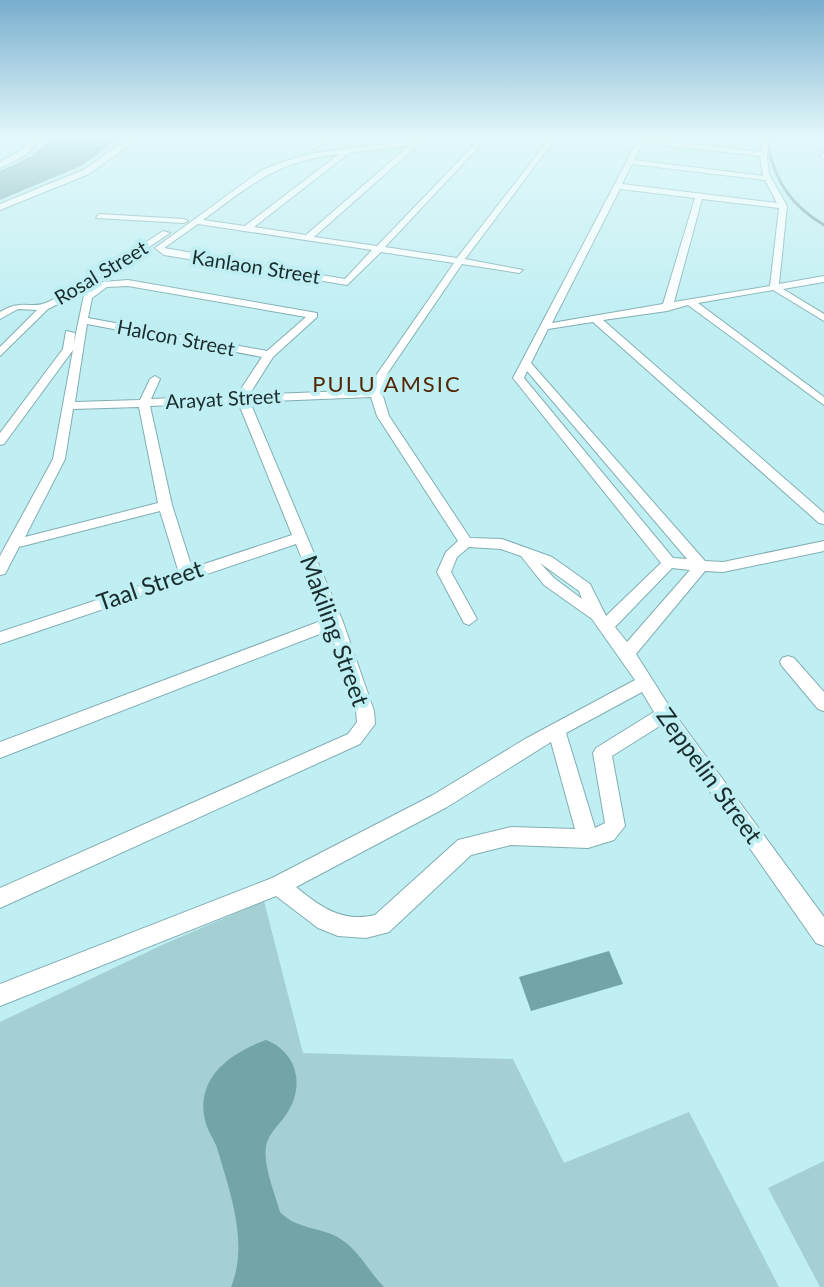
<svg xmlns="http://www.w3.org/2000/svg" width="824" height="1287" viewBox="0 0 824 1287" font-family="Lato,sans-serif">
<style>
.green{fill:#a4d0d4}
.water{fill:#73a4a8}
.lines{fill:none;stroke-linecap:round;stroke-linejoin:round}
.stream{stroke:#73a4a8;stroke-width:3}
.minor-casing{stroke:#81aeb2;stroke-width:2}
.tertiary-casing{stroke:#81aeb2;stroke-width:2}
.minor{fill:#fff;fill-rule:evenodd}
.tertiary{fill:#fff;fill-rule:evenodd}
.labels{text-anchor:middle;stroke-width:8;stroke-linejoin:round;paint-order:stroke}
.far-street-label{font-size:20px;fill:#192c2d;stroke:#c0eff3}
.far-neighbourhood-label{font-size:22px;letter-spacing:2px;fill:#532604;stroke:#c0eff3}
.street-label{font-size:24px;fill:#192c2d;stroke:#c0eff3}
</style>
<rect width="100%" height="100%" fill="#c0eff3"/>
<g class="green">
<path d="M264,901l39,152 210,6 51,104 125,-51 90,175h-779v-265l162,-77z"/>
<path d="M824,1161v126h-4l-52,-99z"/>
</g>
<g class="water">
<path d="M50,138h69l-36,27 -83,35v-29l34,-16z"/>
<path d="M609,951l14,33 -92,27 -12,-34z"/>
<path d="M266,1040c29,11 39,42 23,70 -7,13 -20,21 -23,36 -3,21 9,47 14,66 18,19 43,14 62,28 18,12 27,32 42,47h-153c18,-44 -1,-95 -14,-139 -3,-9 -10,-18 -12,-28 -10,-43 27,-68 61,-80z"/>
</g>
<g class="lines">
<path class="stream" d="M773,138l-5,9c8,36 24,59 56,78"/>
<defs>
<g id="minor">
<path d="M333,138h8l-30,11 -5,-1z"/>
<path d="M436,138h16l-33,6 -105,93 63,9 104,-108h6l-102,109 72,11 93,-120h6l-91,121 58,11 -4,3 -57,-9 -75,110 -5,19 7,23 81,122 32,1 50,18 38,27 16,32 55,-53 -148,-185 126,-240 121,14 3,-14h6l-2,19 2,17 18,32 -8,78 45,-8v6l-41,7 41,25v7l-51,-31 -75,13 126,94v8l-136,-100 -21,6 -64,9 221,193v11l-5,-1 -226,-201 -45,7 -17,34 174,198 18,1 101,-21v10l-101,21 -18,-1 -69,83 35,55 153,208v29l-8,-3 -153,-219 -51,32 13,70 -11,14 -26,8 -77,-3 -40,10 -82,77 -23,6 -28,-2 -20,-8 -42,-32 -276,110v-22l272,-106 161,-83 92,-56 110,-59 -43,-61 -48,-34 -23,-29 -20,-7 -32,-2 -12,10 -6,15 26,47 -8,6 -5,-2 -27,-51 9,-20 12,-11 -81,-125 -6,-19 -121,5 93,220 31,89 1,13 -15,20 -360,164v-20l348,-154 9,-12 -1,-11 -26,-81 -330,128v-16l326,-123 -30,-75 -296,100v-12l179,-59 -19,-62 -141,36 -14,27 -5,1v-19l53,-97 20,-109 -69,94 -4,1v-12l63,-84 3,-18 9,2 -1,10 10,-48 18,-13 26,-2 189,33v4l-44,40 -24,38 122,-5 6,-16 77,-111 -73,-11 -34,33 -183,-30 -9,-7 107,-78 23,-9 29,-8zM643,143l117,13 3,20 -129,-16zM410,145l-104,90 -52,-8 95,-74zM339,154l-94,72 -42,-6c51,-37 72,-58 136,-66zM632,164l133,16 12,23 -155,-19zM620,189l75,9 -32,106 -111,19zM702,199l77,9 -9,78 -96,16zM198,224l174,26 -27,29 -181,-31zM128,286l178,31 -39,34 -179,-33 4,-20 15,-11zM87,324l175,33 -25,38 -86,4 9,-20 -5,-3 -5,3 -10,21 -65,2zM527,371l160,188 -14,-1 -149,-180zM238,402l54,133 -100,33 -20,-63 -22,-99zM139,407l19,96 -133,34 40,-78 8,-50zM540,563l39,28 3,8 -28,-21zM672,568l18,2 -63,72 -12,-15zM642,692l12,20 -58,36 -3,5 12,70 -10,5 -29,-95zM551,742l24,87 -64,-2 -53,13 -83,75c-32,8 -55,-8 -79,-28l151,-80z"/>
<path d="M824,152v6l-3,-1v-3z"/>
<path d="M99,214l85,5 4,2 -4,2 -88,-5z"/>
<path d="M163,231l7,2 -92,61 -30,15 -48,47v-9l37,-37 -19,-1 -18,10v-7c23,-14 31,-2 48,-10 41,-19 78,-47 115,-71z"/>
<path d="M788,656l6,2 30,34v19l-6,-2 -36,-43 -2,-4 2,-4z"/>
</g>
<g id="tertiary">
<path d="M32,138h8l-14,17 -26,13v-6l20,-11z"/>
<path d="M130,138h9l-50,36 -89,36v-6l83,-34z"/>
</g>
</defs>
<use href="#minor" class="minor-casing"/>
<use href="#tertiary" class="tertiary-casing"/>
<use href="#minor" class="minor"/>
<use href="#tertiary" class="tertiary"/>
</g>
<linearGradient id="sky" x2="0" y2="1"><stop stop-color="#79aece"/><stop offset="0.43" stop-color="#e3f8fa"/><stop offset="1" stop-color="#e3f8fa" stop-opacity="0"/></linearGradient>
<rect width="824" height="318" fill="url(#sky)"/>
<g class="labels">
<g class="far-street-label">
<text transform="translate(256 267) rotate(9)" y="7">Kanlaon Street</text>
<text transform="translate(101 273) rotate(-31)" y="7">Rosal Street</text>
<text transform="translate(176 338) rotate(11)" y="7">Halcon Street</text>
<text transform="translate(223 399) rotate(-3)" y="7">Arayat Street</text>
</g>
<g class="far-neighbourhood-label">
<text x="387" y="392">PULU AMSIC</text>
</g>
<g class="street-label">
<text transform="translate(150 586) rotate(-19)" y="8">Taal Street</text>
<text transform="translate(334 631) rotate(70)" y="8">Makiling Street</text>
<text transform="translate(709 776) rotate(54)" y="8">Zeppelin Street</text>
</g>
</g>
</svg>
